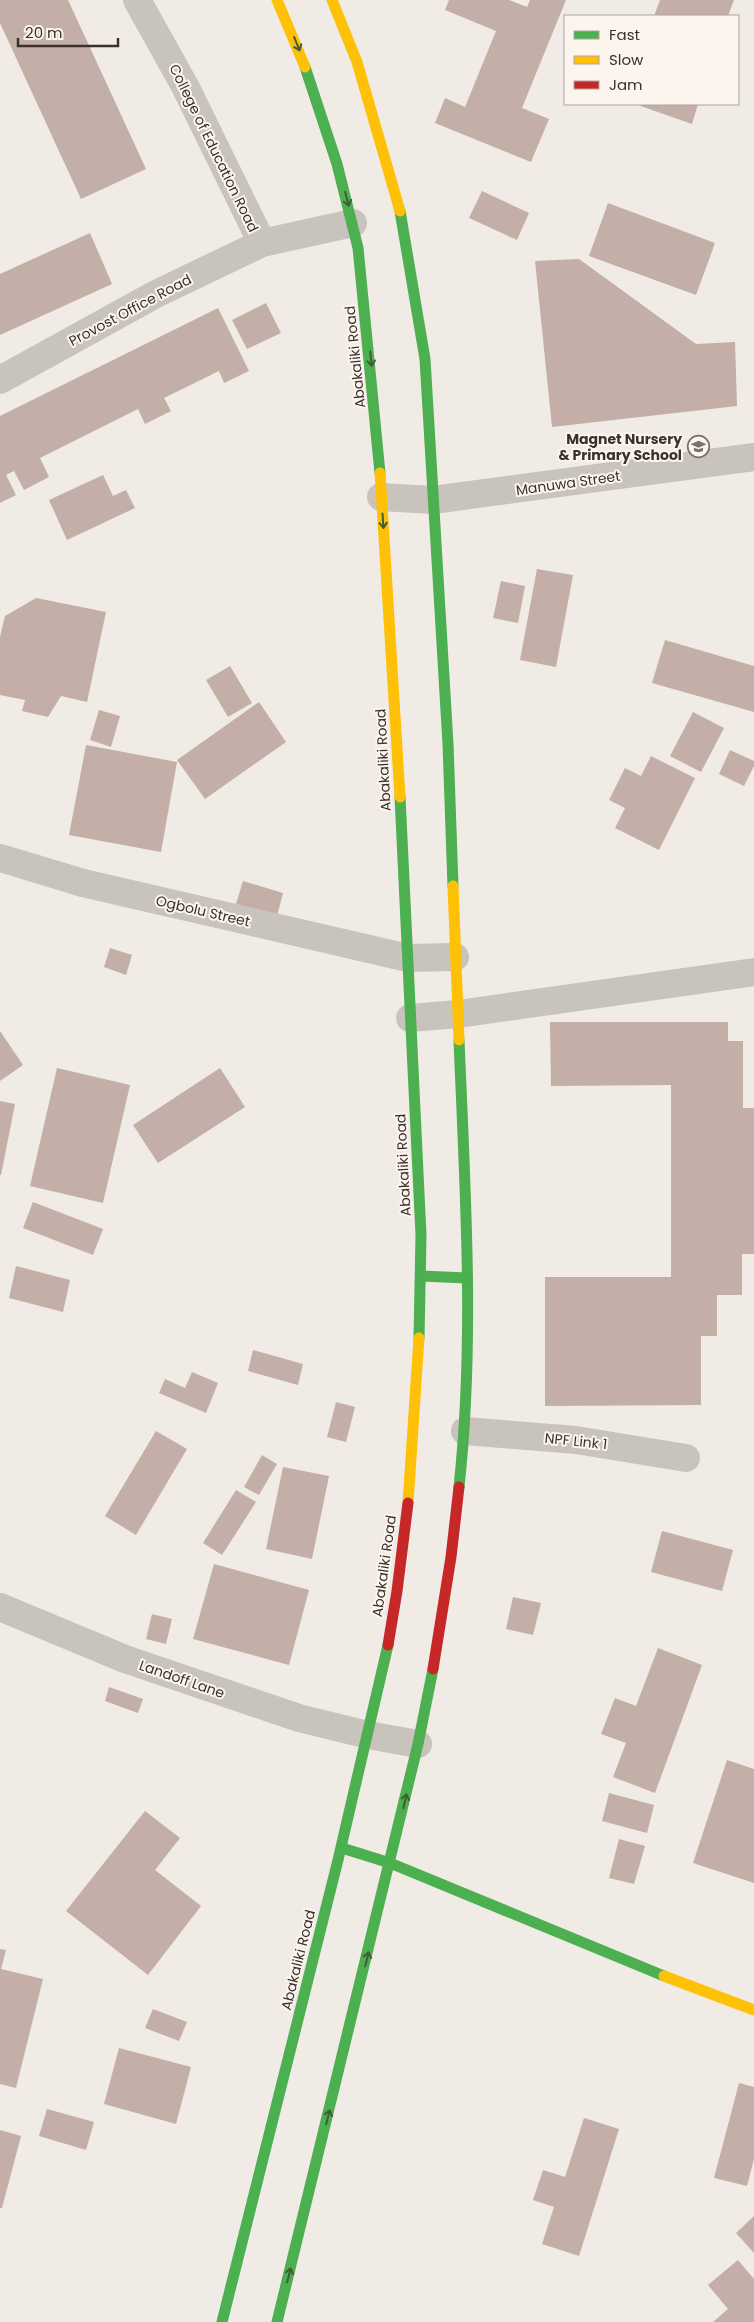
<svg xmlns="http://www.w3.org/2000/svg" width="754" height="2322" viewBox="0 0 754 2322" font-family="Poppins,sans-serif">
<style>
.building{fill:#c3afa7}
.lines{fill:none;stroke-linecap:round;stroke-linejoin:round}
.street{stroke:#c9c3be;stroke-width:28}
.fast{stroke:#4caf50;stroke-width:11}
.slow{stroke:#ffc107;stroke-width:11}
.jam{stroke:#c62828;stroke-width:11}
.oneway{stroke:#415c38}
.labels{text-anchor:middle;stroke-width:4;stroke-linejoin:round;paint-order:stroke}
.street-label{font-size:14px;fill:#3b302b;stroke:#fbf5ee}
.poi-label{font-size:14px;font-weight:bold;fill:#3b302b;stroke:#fbf5ee;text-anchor:end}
</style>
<rect width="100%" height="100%" fill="#f0ebe5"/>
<g class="building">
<path d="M0,0h68l78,169 -65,30 -81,-176z"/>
<path d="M449,0h60l18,7 3,-7h36l-44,108 27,11 -18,43 -96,-39 10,-25 20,9 31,-76 -51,-21z"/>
<path d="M660,0h74l-6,16h-74z"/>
<path d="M635,104h63l-6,20z"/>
<path d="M482,191l47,22 -12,27 -48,-22z"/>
<path d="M608,203l107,40 -19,52 -107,-39z"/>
<path d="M90,233l22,51 -112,51v-61z"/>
<path d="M579,259l117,85 39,-2 2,64 -185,21 -17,-166z"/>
<path d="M266,303l15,30 -34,16 -15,-29z"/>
<path d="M218,308l31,63 -25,12 -5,-12 -55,27 7,13 -26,13 -7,-15 -98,49 9,19 -25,13 -10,-19 -8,4 10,20 -16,8v-87z"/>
<path d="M103,475l10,21 13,-6 9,18 -68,32 -18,-40z"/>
<path d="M537,569l36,6 -17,92 -36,-7z"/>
<path d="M501,581l24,5 -7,37 -25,-5z"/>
<path d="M36,598l70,14 -19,90 -26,-6 -13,21 -26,-6 3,-11 -25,-5v-58l5,-21z"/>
<path d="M665,640l89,26v46l-102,-29z"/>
<path d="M230,666l22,37 -24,14 -22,-37z"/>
<path d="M259,702l27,40 -81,57 -28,-39z"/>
<path d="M99,710l21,6 -9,31 -21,-7z"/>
<path d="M693,712l31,16 -23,44 -31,-16z"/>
<path d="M86,745l91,17 -16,90 -92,-17z"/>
<path d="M730,750l24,11v5l-10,20 -25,-12z"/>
<path d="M651,756l44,22 -36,72 -44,-22 10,-20 -16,-8 16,-32 16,8z"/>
<path d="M243,881l40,12 -6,23 -41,-12z"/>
<path d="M110,948l22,7 -6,20 -22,-8z"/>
<path d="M550,1022h178v19h15v67h11v146h-12v41h-25v41h-16v69l-156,1v-129h126v-192l-120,1z"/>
<path d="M0,1031l23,34 -23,16z"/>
<path d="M57,1068l73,17 -27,118 -73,-17z"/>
<path d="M220,1068l25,39 -87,56 -25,-38z"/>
<path d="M0,1101l15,3 -14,71h-1z"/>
<path d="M33,1202l70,27 -10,26 -70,-27z"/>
<path d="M16,1266l54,14 -7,32 -54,-14z"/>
<path d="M253,1350l50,14 -5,21 -50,-14z"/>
<path d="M192,1372l26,11 -12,30 -47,-20 6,-14 20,9z"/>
<path d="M336,1402l19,5 -9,35 -19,-5z"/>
<path d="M156,1431l31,18 -51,86 -31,-19z"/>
<path d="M262,1455l15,9 -18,31 -15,-8z"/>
<path d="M283,1467l46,9 -17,83 -46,-10z"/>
<path d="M236,1490l20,12 -34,53 -19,-12z"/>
<path d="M662,1531l71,19 -11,41 -71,-19z"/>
<path d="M214,1564l95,26 -20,75 -96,-26z"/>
<path d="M513,1597l28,6 -8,32 -27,-6z"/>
<path d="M152,1614l20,5 -6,25 -20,-5z"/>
<path d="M658,1648l44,17 -47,128 -42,-16 13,-34 -25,-9 14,-36 21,8z"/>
<path d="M109,1687l34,12 -5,14 -33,-12z"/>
<path d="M727,1760l27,9v114l-61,-20z"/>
<path d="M609,1793l45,12 -7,28 -45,-12z"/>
<path d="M145,1811l35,27 -25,32 46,36 -53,69 -82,-64z"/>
<path d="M619,1839l26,7 -11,38 -25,-6z"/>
<path d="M0,1949l6,1 -5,19 42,10 -27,109 -16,-4z"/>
<path d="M153,2009l34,13 -8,19 -34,-13z"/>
<path d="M119,2048l72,19 -15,57 -72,-20z"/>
<path d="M739,2083l15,4v72l-7,27 -33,-8z"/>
<path d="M47,2109l47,13 -8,28 -47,-14z"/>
<path d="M584,2118l35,11 -40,127 -37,-12 12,-37 -21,-7 10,-30 22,7z"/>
<path d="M0,2130l21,6 -19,72h-2z"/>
<path d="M754,2216v37l-18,-20z"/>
<path d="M738,2260l16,19v43h-41l15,-13 -20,-24z"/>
</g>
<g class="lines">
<g class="street">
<path d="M137,0l49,88 76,155"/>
<path d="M0,380l156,-86 106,-51 91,-20"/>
<path d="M381,497l52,3 321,-43"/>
<path d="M0,858l83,25 325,75 47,-1"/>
<path d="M410,1018l48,-4 296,-42"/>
<path d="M465,1431l111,9 110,18"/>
<path d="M0,1607l125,52 174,59 69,17 50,9"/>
</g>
<g class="fast">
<path d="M305,67l32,97 21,84 22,225"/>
<path d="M400,211l25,148 23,385 5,142"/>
<path d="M400,797l21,438 -2,103"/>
<path d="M459,1040c6,149 16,299 0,447"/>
<path d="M421,1276l46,2"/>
<path d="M342,1848l48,15 274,113"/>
<path d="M222,2322l116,-462 50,-215"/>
<path d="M277,2322l141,-578 15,-75"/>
</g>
<g class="slow">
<path d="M277,0l28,67"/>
<path d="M332,0l25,62 43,149"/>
<path d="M380,473l20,324"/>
<path d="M453,886l6,154"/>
<path d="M408,1503l11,-165"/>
<path d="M664,1976l90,34"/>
</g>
<g class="jam">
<path d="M388,1645l9,-54 11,-88"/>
<path d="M433,1669l18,-112 8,-70"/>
</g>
</g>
<defs><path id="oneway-shaft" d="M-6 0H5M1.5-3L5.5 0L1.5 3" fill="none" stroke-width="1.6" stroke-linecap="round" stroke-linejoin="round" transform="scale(1.25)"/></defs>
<g class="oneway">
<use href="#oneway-shaft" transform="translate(297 44) rotate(68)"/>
<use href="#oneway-shaft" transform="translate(347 199) rotate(75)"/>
<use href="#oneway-shaft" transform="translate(371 359) rotate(84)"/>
<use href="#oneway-shaft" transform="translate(383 521) rotate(86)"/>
<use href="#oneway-shaft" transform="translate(405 1801) rotate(-77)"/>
<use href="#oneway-shaft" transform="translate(367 1959) rotate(-76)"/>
<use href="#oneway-shaft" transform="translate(328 2117) rotate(-76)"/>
<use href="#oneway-shaft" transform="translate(289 2275) rotate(-76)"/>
</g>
<defs>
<symbol id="school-ring" viewBox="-11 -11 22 22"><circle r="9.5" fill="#fbf5ee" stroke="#7a716c" stroke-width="1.5"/><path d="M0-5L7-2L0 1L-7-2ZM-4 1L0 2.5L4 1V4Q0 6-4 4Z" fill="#7a716c"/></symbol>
</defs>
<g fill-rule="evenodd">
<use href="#school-ring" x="686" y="434" width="25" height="25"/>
</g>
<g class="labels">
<g class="street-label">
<text transform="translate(214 148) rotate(64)" y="5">College of Education Road</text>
<text transform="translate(130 310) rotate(-28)" y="5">Provost Office Road</text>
<text transform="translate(355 357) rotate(-96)" y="5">Abakaliki Road</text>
<text transform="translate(568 483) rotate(-8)" y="5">Manuwa Street</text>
<text transform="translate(383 760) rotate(-93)" y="5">Abakaliki Road</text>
<text transform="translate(203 911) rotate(13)" y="5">Ogbolu Street</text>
<text transform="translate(403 1165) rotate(-93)" y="5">Abakaliki Road</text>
<text transform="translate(576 1441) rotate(6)" y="5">NPF Link 1</text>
<text transform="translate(384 1566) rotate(-82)" y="5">Abakaliki Road</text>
<text transform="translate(182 1679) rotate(19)" y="5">Landoff Lane</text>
<text transform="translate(298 1960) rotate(-76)" y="5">Abakaliki Road</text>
</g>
<g class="poi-label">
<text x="682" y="444">Magnet Nursery<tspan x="682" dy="16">&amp; Primary School</tspan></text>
</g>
</g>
<rect x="564" y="15" width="175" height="90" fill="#fbf5ee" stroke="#aea6a0"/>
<rect x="574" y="31" width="25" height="8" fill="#4caf50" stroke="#aea6a0"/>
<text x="609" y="40" font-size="15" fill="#3b302b">Fast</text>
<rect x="574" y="56" width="25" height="8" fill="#ffc107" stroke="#aea6a0"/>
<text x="609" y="65" font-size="15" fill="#3b302b">Slow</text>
<rect x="574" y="81" width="25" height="8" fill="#c62828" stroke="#aea6a0"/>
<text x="609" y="90" font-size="15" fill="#3b302b">Jam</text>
<path d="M18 38v8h100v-8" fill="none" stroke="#3b302b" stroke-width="2.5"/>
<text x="25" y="38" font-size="15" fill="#3b302b" stroke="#fbf5ee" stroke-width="4" paint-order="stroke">20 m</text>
</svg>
